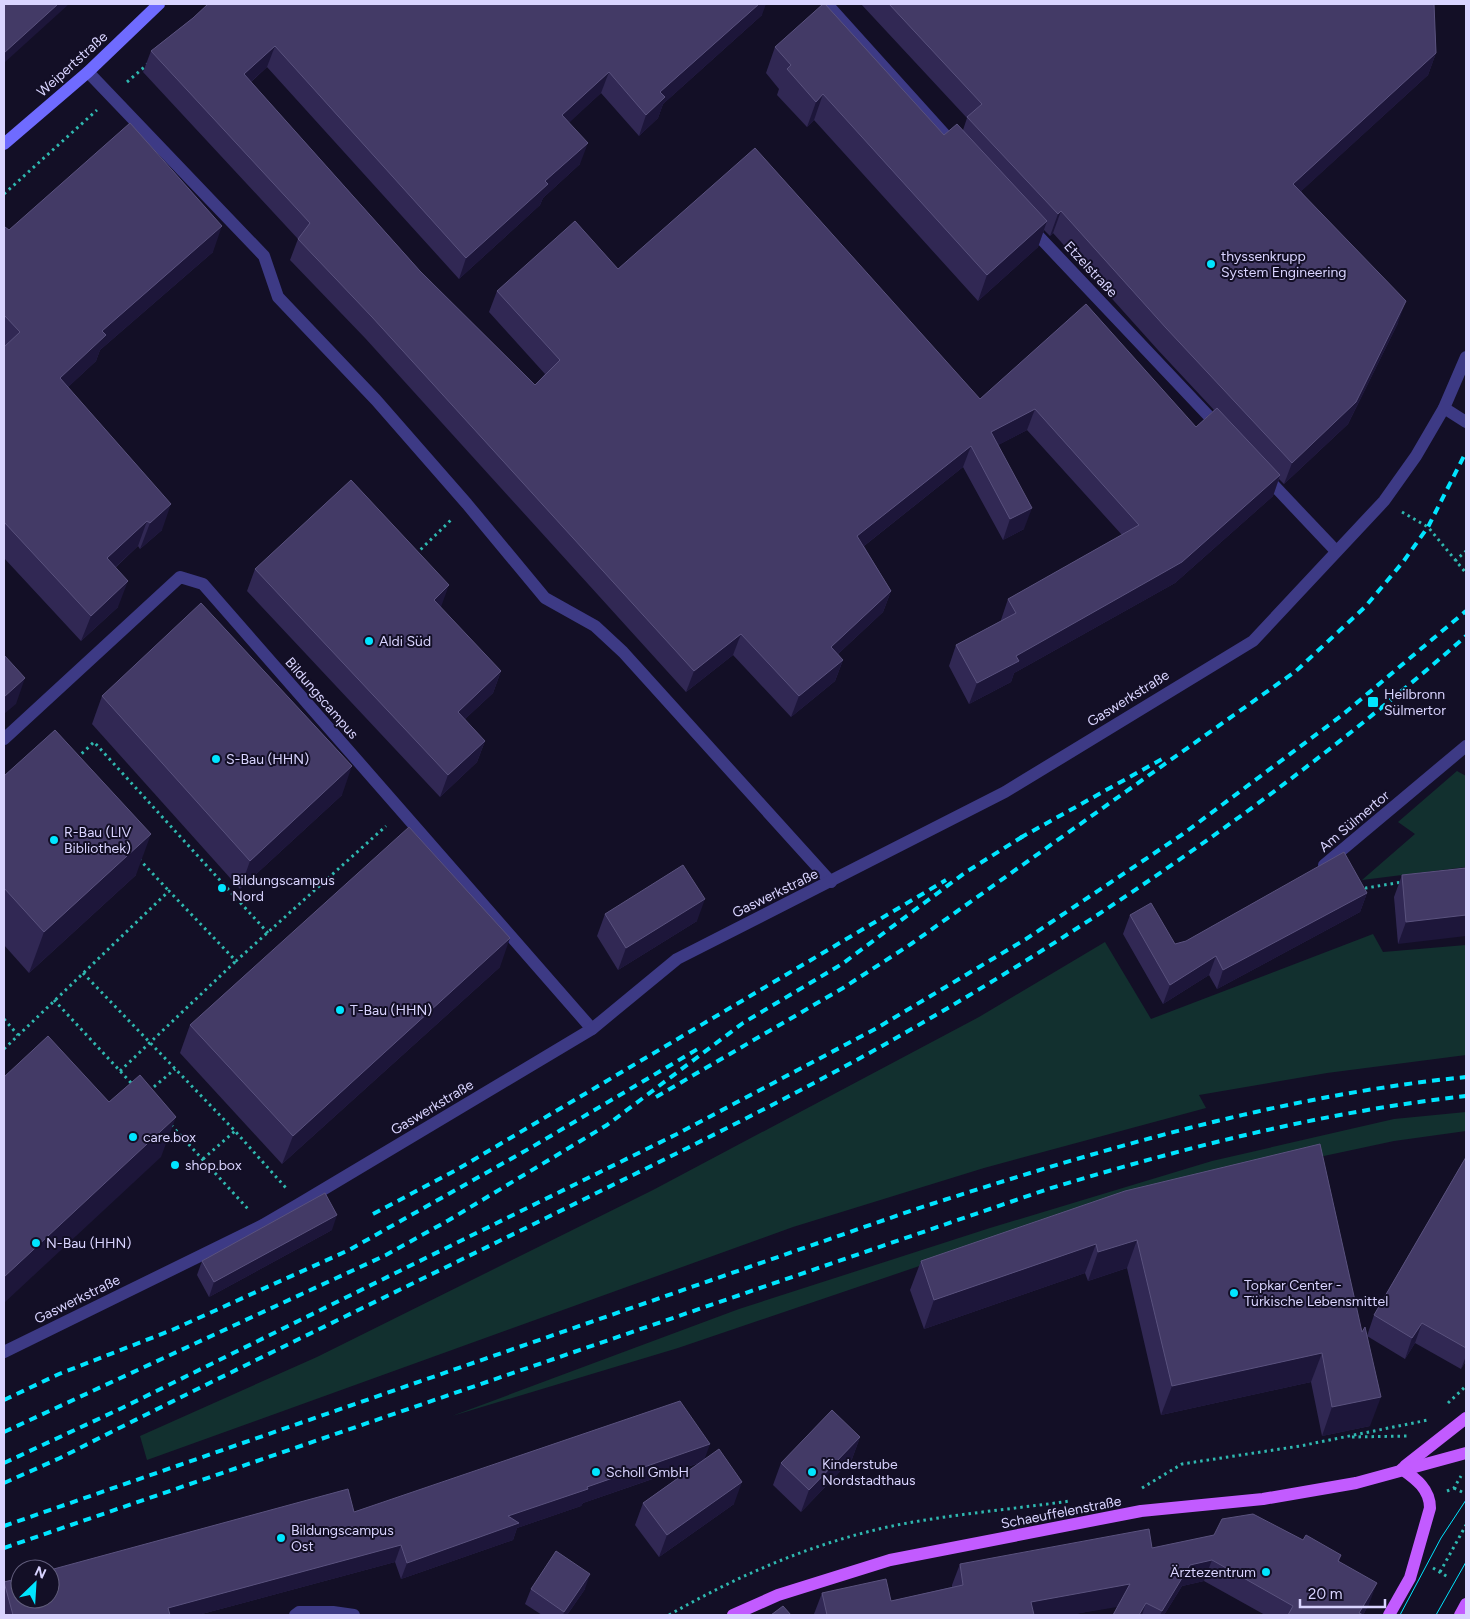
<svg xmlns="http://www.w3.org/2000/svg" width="1470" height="1619" viewBox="0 0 1470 1619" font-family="Figtree,sans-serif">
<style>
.green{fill:#12302f}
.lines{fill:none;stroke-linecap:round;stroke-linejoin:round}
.path{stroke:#2fb8b0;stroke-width:3;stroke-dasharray:2.5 4;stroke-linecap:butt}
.lane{stroke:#3d3a85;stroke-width:12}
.street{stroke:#3d3a85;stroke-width:12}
.secondary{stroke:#6f6bff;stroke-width:12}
.primary{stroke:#c25bff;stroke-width:12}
.tram{stroke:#00e5ff;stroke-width:1}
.rail{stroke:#00e5ff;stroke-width:4;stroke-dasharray:8 6;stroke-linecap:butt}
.wall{fill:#312854}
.shaded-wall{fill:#1d163a}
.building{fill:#433a66;stroke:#5a527e}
.poi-dot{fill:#00e5ff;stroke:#130f26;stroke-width:2}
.labels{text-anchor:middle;stroke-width:4;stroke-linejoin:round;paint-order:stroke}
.street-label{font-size:14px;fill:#d9d4ff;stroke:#130f26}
.poi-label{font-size:14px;fill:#d9d4ff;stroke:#130f26;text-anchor:start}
</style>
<rect width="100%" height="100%" fill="#130f26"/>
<g class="green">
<path d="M1457,771l9,5v91l-104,13 53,-46 -17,-12z"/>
<path d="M1373,934l10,18 83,-7v110l-139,18 -128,22 7,13 -222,60 -191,59 -646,233 -7,-24 177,-79 336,-167 326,-173 126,-75 46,77z"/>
<path d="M1466,1112v19l-72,10 -289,62 -427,145 -226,68 287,-107 251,-81 222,-67 182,-42z"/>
</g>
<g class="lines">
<g class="path">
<path d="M127,82l22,-19"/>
<path d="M4,194l93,-84"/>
<path d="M1402,512l26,15 38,46"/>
<path d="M416,554l37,-36"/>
<path d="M1455,561l11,-10"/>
<path d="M77,758l17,-16 174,191"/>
<path d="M139,859l30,32"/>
<path d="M1359,885l7,3 36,-6"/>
<path d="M83,973l152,158 51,57"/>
<path d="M54,1000l80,86"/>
<path d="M4,1019l14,16"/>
<path d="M4,1049l165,-158 67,70 150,-135"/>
<path d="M120,1071l116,-110"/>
<path d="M149,1091l26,-22"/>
<path d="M171,1125l77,84"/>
<path d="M203,1159l32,-28"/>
<path d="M1448,1403l18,-17"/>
<path d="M1352,1437l56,-1"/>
<path d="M1142,1488l40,-24 118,-18 128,-26"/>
<path d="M1454,1488l12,6"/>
<path d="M1447,1491l7,-3 7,-12"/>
<path d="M1433,1568l15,9"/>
<path d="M1440,1572l26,-47"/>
<path d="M669,1615c72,-41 146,-73 228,-90 57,-11 116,-16 173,-24"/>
</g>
<path class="lane" d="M88,72l176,184 14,41 98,103 91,104 78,94 50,28 28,26 208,230"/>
<g class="street">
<path d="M827,4l129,143"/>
<path d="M1029,226l191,202"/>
<path d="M1444,408l22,14"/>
<path d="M1264,475l72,76"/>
<path d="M4,739l176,-162 23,7 389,445"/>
<path d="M1324,865l142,-119"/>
<path d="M4,1352l259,-127 36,-21 293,-175 85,-70 328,-167 248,-151 131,-140 32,-45 28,-48 22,-51"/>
<path d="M295,1615l4,-3h34l21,3"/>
</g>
<path class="secondary" d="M4,144l84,-72 71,-68"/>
<g class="primary">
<path d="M1405,1466l61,-48"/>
<path d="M733,1615l45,-20 112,-35 251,-49 122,-12 93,-16 110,-30"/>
<path d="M1389,1615l21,-37 20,-70c0,-19 -14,-29 -28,-39"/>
<path d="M1460,1615l6,-11"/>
</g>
<g class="tram">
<path d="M1400,1615l41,-77 25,-38"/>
<path d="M1436,1615l30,-53"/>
</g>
<g class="rail">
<path d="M1020,838l142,-79"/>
<path d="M656,1097l187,-109 68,-44 385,-273 69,-64 38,-45 25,-35 38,-75"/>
<path d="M373,1214l85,-45 488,-289"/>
<path d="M4,1400l55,-26 113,-44 177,-80 183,-103 169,-100"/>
<path d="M4,1432l382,-177 63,-35 158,-95 136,-102 99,-59 124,-92 59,-37"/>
<path d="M4,1463l118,-55 555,-274 200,-106 149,-89 157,-105 158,-118 125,-105"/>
<path d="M4,1483l56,-25c161,-82 324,-160 486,-240 115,-57 231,-113 343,-176 203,-115 402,-252 577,-406"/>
<path d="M4,1526l912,-317c180,-58 361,-113 550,-132"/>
<path d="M4,1548l1044,-359c138,-42 275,-77 418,-93"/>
</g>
</g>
<g class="wall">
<path d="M861,4h573l2,49 -8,22 -127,116 97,132 -50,101 -64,60 -5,-5 -6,17 -98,87 -161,90 -3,9 -42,22 -20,-38 7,-21 45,-24v-1l7,-21 114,-64 -95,-105 -29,15 26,84 -21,11 -40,-73 -99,79 27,45 -8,21 -45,42 5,6 -8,21 -44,36 -58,-62 -47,37 -321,-354 -75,-78 8,-21 -155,-167 8,-21 42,-33 569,-3 -99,89 -5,14 -19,18 -38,-43 -32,29 11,42 -37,34 -3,7 -81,74 -192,-212 -16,15 169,189 115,114 10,-11 -56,-62 8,-21 121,-22 362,130 216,28 18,-17 -56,-60 -105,-117 -3,3 -6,-6 -6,17 -60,54 -164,-181 -7,7 -30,-32 2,-6 -13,-16 9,-26 169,88 19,-5 4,-12z"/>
<path d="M4,228l5,2 204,22 -113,98 -4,11 -28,26 94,143 -22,19 -2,-3 -23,22 3,39 -37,34 -77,-83z"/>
<path d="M255,569l246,102 -8,22 -28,26 20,22 -8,21 -37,35 -193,-206z"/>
<path d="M102,696l240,99 -102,94 -148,-165z"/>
<path d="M4,776l132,99 -107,98 -25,-28z"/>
<path d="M1466,868l-68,76 -4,-47 8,-22z"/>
<path d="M1367,893l-7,19 -143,77 -8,-14 -46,29 -40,-70 7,-19 45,29z"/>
<path d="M605,914l92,7 -79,49 -21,-34z"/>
<path d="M500,967l-218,197 -102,-111 10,-28z"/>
<path d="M1320,1144l50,282 -48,10 -11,-54 -150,33 -34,-147 -39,13 -3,-8 -161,56 -14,-39 11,-29z"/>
<path d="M1466,1157v204l-5,8 -46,-26 -10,16 -38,-23 7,-21z"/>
<path d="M332,1230l-123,67 -12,-22 5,-14z"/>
<path d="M860,1437l-8,22 -51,53 -28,-27 8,-22z"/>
<path d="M705,1458l29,46 -75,53 -24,-32 8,-22 56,-40 -116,40 -2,3 -64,22 -4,12 -112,39 -6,-17 -197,53h-194v-33l350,-70z"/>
<path d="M1303,1540l38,15 -2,6 30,43 -6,11h-98l-61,-34 -22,5 -18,29h-51l5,-9 -49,9h-255v-1l8,-21 69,8 61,-14v-2l8,-21 192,-16z"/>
<path d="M531,1589h54l-18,26h-25l-17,-11z"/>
</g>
<g class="shaded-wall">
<path d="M58,4h11l-65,59v-10z"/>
<path d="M759,4h7l-4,11 -99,89 -5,14 -19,18 7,-21 14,-23z"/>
<path d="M275,46l-8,21 -31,28 8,-21z"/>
<path d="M1436,53l-8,22 -143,131 8,-22z"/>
<path d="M609,72l-8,21 -46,43 7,-21z"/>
<path d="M823,94l-9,26 -7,7 9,-25z"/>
<path d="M588,143l-8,21 -37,34 -3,7 -81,74 7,-21 79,-77z"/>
<path d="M1061,211l-8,22 -3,3 8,-22z"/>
<path d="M1047,221l-9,26 -60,54 9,-26z"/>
<path d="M222,226l-9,26 -113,98 -4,11 -46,43 10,-26 42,-47z"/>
<path d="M1406,301l-8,22 -50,101 -64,60 8,-21z"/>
<path d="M1035,409l-8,21 -44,23 8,-21z"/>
<path d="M971,446l-8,21 -113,90 7,-21z"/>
<path d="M1280,475l-7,21 -98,87 -161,90 -3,9 -42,22 8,-21z"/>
<path d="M171,504l-9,26 -22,19 10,-26z"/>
<path d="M1032,508l-8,21 -21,11 7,-21z"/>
<path d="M147,521l-9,25 -41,38 10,-26z"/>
<path d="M128,581l-10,26 -37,34 10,-25z"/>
<path d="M449,585l-8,22 -15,15 8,-22z"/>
<path d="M891,591l-8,21 -60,56 8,-21z"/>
<path d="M741,634l-8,21 -47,37 8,-21z"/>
<path d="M843,660l-8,21 -44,36 8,-21z"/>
<path d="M501,671l-8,22 -43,40 8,-21z"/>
<path d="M25,678l-9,26 -12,10v-17z"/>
<path d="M485,741l-8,21 -37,35 8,-22z"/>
<path d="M352,766l-10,29 -102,94 10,-28z"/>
<path d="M151,834l-15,41 -107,98 15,-41z"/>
<path d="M1367,893l-7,19 -143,77 6,-19z"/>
<path d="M705,899l-8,22 -79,49 8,-22z"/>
<path d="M1466,915v21l-68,8 8,-22z"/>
<path d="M510,938l-10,29 -218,197 11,-28z"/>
<path d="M1216,956l-7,19 -46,29 7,-19z"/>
<path d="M176,1117l-15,40 -157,146v-26z"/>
<path d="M337,1215l-5,15 -123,67 5,-15z"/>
<path d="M1137,1240l-10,28 -39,13 10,-29z"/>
<path d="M1096,1244l-11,29 -161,56 10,-29z"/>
<path d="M1422,1323l-7,20 -10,16 7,-21z"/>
<path d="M1322,1353l-11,29 -150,33 11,-29z"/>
<path d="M1466,1356v5l-5,8z"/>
<path d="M1381,1397l-11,29 -48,10 10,-29z"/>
<path d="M860,1437l-8,22 -51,53 8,-22z"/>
<path d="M710,1444l-6,17 -121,42 -2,3 -64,22 -4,12 -112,39 6,-16 101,-47 79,-29z"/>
<path d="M742,1482l-8,22 -75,53 8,-22z"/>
<path d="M401,1545l-6,17 -197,53h-32l2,-7z"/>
<path d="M1212,1560l-8,21 -22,5 -18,29h-4l2,-4 28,-46z"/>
<path d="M590,1574l-5,15 -18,26h-4l1,-3z"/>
<path d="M1377,1583l-8,21 -6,11 -4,-2z"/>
<path d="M1130,1584l-7,22 -54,9h-42l4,-13z"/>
<path d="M1146,1603l-4,12h-3z"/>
</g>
<g class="building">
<path d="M4,4h54l-54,49z"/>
<path d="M208,4h551l-99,88 5,5 -19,18 -37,-43 -47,43 26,28 -43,38 3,3 -82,74 -191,-212 -31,28 176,197 115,114 25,-25 -63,-69 78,-70 43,48 137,-121 225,251 106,-95 110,123 21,-19 63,67 -98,87 -166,94 3,5 -42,22 -21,-38 60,-32 -8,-14 131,-74 -104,-116 -44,23 41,76 -22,11 -39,-73 -114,90 34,55 -60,56 12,13 -44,36 -58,-62 -47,37 -322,-354 -74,-78 12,-16 -159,-172 42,-33z"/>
<path d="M823,4h2l119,131 13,-11 90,97 -60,54 -164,-181 -7,8 -29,-33 4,-4 -16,-18z"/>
<path d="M889,4h545l2,49 -143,131 113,117 -50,101 -64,61 -126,-135 -105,-117 -3,3 -91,-97 15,-13z"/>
<path d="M130,123l92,103 -120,105 4,4 -46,43 111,126 -21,19 -3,-2 -40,37 21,23 -37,35 -87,-94v-175l16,-15 -16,-17v-87l1,-1 4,3z"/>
<path d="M351,480l98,105 -15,15 67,71 -43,41 27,29 -37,34 -193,-206z"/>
<path d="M201,603l151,163 -102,95 -148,-165z"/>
<path d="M4,655l21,23 -21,19z"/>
<path d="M55,730l96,104 -107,98 -40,-44v-112z"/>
<path d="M409,827l101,111 -217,198 -103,-111z"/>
<path d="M1344,852l23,41 -144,77 -7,-14 -46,29 -40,-70 21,-12 24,41 11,-3z"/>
<path d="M683,865l22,34 -79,49 -21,-34z"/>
<path d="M1466,868v47l-60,7 -4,-47z"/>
<path d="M48,1036l61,66 31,-27 36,42 -172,160v-200z"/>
<path d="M1320,1144l42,188 3,-5 16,70 -49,10 -10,-54 -150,33 -35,-146 -39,12 -2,-8 -162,56 -13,-39 204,-70z"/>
<path d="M1466,1157v191l-44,-25 -10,15 -38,-23z"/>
<path d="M325,1193l12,22 -123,67 -12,-21z"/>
<path d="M680,1401l30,43 -123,43 1,2 -80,27 11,7 -112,40 -6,-18 -233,63 2,7h-157l-9,-33 16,-4v21h30v-29l298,-81 6,23z"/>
<path d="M832,1410l28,27 -51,53 -28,-27z"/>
<path d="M719,1449l23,33 -75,53 -24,-32z"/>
<path d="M1253,1514l50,26 3,-5 35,20 -3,6 39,22 -18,30 4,2h-75l5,-9 -81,-46 -22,5 -28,46 -16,-8 -7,12h-26l17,-31 -99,18 3,13h-207l-5,-22 64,-14 5,22 72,-16 -3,-21 189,-35 3,19 62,-13 8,-16z"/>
<path d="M556,1551l34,23 -26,38 -33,-23z"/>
<path d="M783,1606l8,9h-20z"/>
</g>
<g class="poi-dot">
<circle cx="1211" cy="264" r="5"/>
<circle cx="369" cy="641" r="5"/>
<rect x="1367" y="696" width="12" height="12" rx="2.5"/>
<circle cx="216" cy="759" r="5"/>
<circle cx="54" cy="840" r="5"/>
<circle cx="222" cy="888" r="5"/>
<circle cx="340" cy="1010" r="5"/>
<circle cx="133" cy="1137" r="5"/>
<circle cx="175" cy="1165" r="5"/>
<circle cx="36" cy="1243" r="5"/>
<circle cx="1234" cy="1293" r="5"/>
<circle cx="596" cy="1472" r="5"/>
<circle cx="812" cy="1472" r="5"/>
<circle cx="281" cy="1538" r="5"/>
<circle cx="1266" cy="1572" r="5"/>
</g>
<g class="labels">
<g class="street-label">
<text transform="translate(72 64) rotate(-42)" y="5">Weipertstraße</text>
<text transform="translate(1091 269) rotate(47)" y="5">Etzelstraße</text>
<text transform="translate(322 698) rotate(49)" y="5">Bildungscampus</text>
<text transform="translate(1128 698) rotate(-32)" y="5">Gaswerkstraße</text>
<text transform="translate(1354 821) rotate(-40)" y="5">Am Sülmertor</text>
<text transform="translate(775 893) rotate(-26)" y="5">Gaswerkstraße</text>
<text transform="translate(432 1107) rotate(-31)" y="5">Gaswerkstraße</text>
<text transform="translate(77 1299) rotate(-26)" y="5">Gaswerkstraße</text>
<text transform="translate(1061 1512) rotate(-11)" y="5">Schaeuffelenstraße</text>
</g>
<g class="poi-label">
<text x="1221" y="261">thyssenkrupp<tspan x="1221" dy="16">System Engineering</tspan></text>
<text x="379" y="646">Aldi Süd</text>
<text x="1384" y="699">Heilbronn<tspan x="1384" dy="16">Sülmertor</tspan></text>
<text x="226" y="764">S-Bau (HHN)</text>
<text x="64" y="837">R-Bau (LIV<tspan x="64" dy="16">Bibliothek)</tspan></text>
<text x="232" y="885">Bildungscampus<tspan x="232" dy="16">Nord</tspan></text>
<text x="350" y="1015">T-Bau (HHN)</text>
<text x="143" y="1142">care.box</text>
<text x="185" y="1170">shop.box</text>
<text x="46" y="1248">N-Bau (HHN)</text>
<text x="1244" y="1290">Topkar Center -<tspan x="1244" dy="16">Türkische Lebensmittel</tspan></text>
<text x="822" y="1469">Kinderstube<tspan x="822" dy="16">Nordstadthaus</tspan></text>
<text x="606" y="1477">Scholl GmbH</text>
<text x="291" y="1535">Bildungscampus<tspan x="291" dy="16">Ost</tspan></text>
<text x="1256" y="1577" text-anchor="end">Ärztezentrum</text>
</g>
</g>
<rect width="1470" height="1619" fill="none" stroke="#d9d4ff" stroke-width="10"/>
<g transform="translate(35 1584) rotate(25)"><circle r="24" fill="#130f26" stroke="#625e7d"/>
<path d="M0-4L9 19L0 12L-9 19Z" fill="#00e5ff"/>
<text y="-8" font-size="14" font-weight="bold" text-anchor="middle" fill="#d9d4ff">N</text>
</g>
<path d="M1300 1599v8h85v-8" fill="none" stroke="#d9d4ff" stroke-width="2.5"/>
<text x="1308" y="1599" font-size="15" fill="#d9d4ff" stroke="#130f26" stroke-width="4" paint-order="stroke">20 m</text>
</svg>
